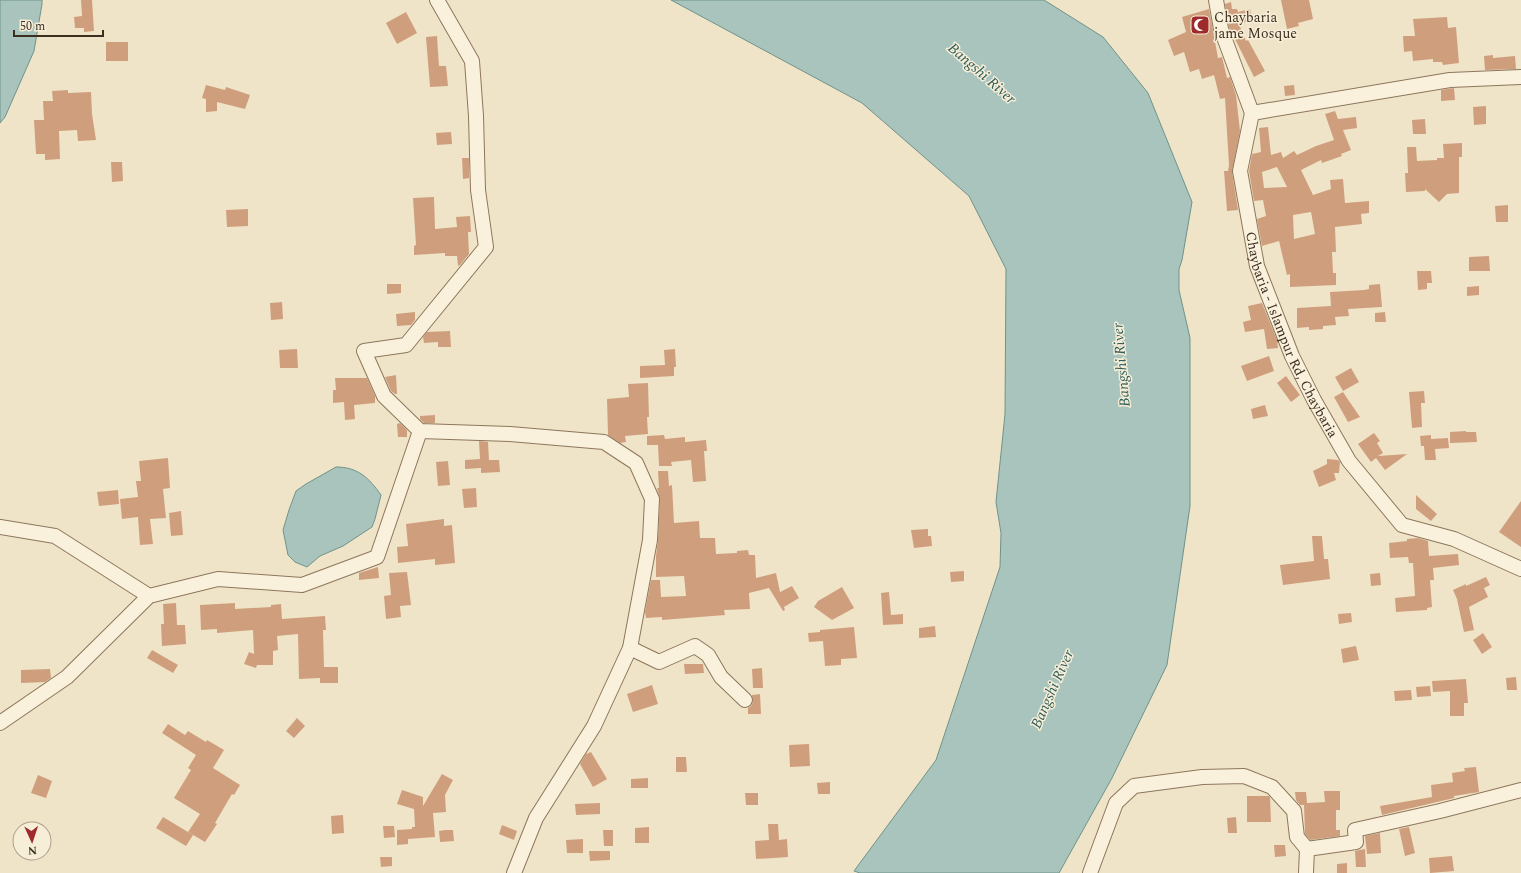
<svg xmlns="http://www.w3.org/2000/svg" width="1521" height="873" viewBox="0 0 1521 873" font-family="Spectral,serif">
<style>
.water{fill:#a9c4bc;stroke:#6f938a}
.building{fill:#cf9f7d;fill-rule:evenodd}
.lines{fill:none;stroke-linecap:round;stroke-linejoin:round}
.street-casing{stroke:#8d765c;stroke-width:16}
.street{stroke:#faf1dc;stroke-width:14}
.labels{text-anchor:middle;stroke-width:3;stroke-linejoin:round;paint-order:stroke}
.poi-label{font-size:14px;fill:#3d2e20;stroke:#f7eed8;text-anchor:start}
.street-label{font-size:14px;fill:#3d2e20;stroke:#f7eed8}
.water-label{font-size:15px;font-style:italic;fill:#2f5d5a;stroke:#f7eed8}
</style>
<rect width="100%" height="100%" fill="#f0e4c8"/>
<g class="water">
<path d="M0,0h42v4l-8,47 -29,66 -5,6z"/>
<path d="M671,0h373l59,37 45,56 44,109 -10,58 -3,9v21l11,48v168l-23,159 -55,113 -53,95h-199l-6,-2 82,-111 64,-193 1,-34 -5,-31 9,-88 1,-145 -37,-73 -107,-93z"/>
<path d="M336,467c22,0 33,11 45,28l-6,24 -3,8 -29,19 -23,10 -13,11 -12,-5 -7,-7 -5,-25 6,-20 7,-19 10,-7z"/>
</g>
<g class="building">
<path d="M81,0h11l2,31 -10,1v-4h-9l-1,-11 8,-1z"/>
<path d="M1281,0h28l4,19 -15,4 1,3 -12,3z"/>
<path d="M1231,2l1,7h5l1,3 12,-3 2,11 -13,4 7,17 2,-1 17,31 -11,6 -25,-50 -4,-23z"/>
<path d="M1209,9l9,49 4,-1 5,21 3,-1 6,18 4,36 -8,41 6,38 -11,1 -3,-40h4l1,-6 -4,-67 -5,1 -6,-24 -12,4 -3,-10 -9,3 -6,-20 -10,4 -6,-16 18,-8 -4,-15z"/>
<path d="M406,12l11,21 -20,11 -11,-21z"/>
<path d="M1447,17l1,11 8,-1 3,36 -16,2 -1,-3h-9v-3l-20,2 -1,-10 -8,1 -1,-16h12l-2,-17z"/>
<path d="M437,36l2,30h7l2,20 -18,1 -4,-50z"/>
<rect x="106" y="42" width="22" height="19"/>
<path d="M1493,55v3l22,-2 1,13 -31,1 -1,-14z"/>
<path d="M206,85l19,5 1,-3 24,8 -5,14 -28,-7v9l-11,1v-13l-4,-1z"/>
<path d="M1294,85l1,10 -10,1 -1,-10z"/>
<path d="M1454,88l1,12 -14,1v-11z"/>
<path d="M68,90v3l23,-1 1,22 4,26 -18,1 -1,-11 -18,1 1,28 -15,1v-6h-9l-2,-34h10l-1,-19h10l-1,-10z"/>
<path d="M1486,106v18l-12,1 -1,-18z"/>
<path d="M1335,111l3,8 18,-2 1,11 -14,2 8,20 -10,4 1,2 -20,7 -1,-3 -20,10 12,25 18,-6 -1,-9 13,-1 2,24 24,-2v12l-8,1 1,10 -27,3 1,25h-4l1,21h3v12l-46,2v-13l-3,1 -8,-34 -17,5 -5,-27 9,-3 -3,-16 -9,1 -5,-30 3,-17 9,-2 -2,-24 9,-1 3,28 10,-3 2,6 11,-7 3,4 19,-9 18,-6 -9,-26zM1277,167l10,20 -23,1 -2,-16zM1311,212l4,22 -21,5 -1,-24z"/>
<path d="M1425,119l1,15h-13l-1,-14z"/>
<path d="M451,132l1,12 -15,1 -1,-12z"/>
<path d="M1462,143v14h-3v36l-12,1 -8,8 -14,-13v2l-19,1 -1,-19h3l-1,-26h9l1,14 20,-1v-2h7l-1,-14z"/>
<path d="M462,158h7v20l-6,1z"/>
<path d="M111,162h11l1,19 -11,1z"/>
<path d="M434,197l1,32 22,-2 -1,-10 14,-1 1,16h-3l1,22 -9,11 -2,1 -1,-10h-12v-3l-31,2v-9l2,-1 -3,-47z"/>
<path d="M1508,205v17h-12l-1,-16z"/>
<path d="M248,209v17l-21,1 -1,-17z"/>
<path d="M1489,256l1,15h-21v-14z"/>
<path d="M1417,271h14l1,12h-5v6l-9,1z"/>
<path d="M387,284h14v9l-14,1z"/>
<path d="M1380,284l2,23 -34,2 1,7 -14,1 1,8 -13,1v3l-14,1v-3l-12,1v-20l34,-2 -1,-14 34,-2 5,-1v-4z"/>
<path d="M1479,286v9l-12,1v-9z"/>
<path d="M282,302l1,17 -12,1 -1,-17z"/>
<path d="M1262,303l15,37 1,8 -11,1 -3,-20 -19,3 -2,-10 8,-2 -3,-14z"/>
<path d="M415,312v8l-4,5 -14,1 -1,-12z"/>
<path d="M1385,312l1,10h-11v-9z"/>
<path d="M450,331l1,16h-13v-5l-14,1 -1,-6 4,-5z"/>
<path d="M297,349l1,19h-18l-1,-18z"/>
<path d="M675,349l1,18h-2v9l-34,2v-12l25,-1 -1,-15z"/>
<path d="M1269,356l5,15 -27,10 -6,-15z"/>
<path d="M1351,368l8,14 -16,9 -8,-14z"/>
<path d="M396,375l1,19h-2l-4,-3 -6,-14z"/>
<path d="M1286,376l14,19 -9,7 -14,-19z"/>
<path d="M335,378h32l8,18v7l-21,2 1,14 -10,1 -1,-18 -11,1v-13h3z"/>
<path d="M648,383l1,34h-2l1,17 -23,2 1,6 -6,1 -12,-8 -1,-36 22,-2 -1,-13z"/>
<path d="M1424,391l1,12h-4l1,24 -10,1 -3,-36z"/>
<path d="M1343,392l6,9 11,16 -12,5 -14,-25z"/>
<path d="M1265,405l3,11 -15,3 -2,-10z"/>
<path d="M435,415v8h-11l-4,-4v-3z"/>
<path d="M400,423l7,7v7h-9l-1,-13z"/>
<path d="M1466,431v1h10l1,10 -27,1v-11z"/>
<path d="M1374,433l6,8 -3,2 6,10 -5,3 29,-2 -22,16 -9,-12 -5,4 -13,-18z"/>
<path d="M664,435l1,4 20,-2v5l21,-2 1,11h-3l2,30 -13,1 -2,-22 -20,2 1,4h-13l-1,-21h-11v-9z"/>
<path d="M1431,435v4l17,-1 1,10 -14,1 1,11h-11l-1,-14h-3l-1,-10z"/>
<path d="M479,441l9,1 1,18h10l1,12 -19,1v-5l-16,1v-9l15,-1z"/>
<path d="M168,458l2,30 -7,1 3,29 -16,1 3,25 -13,1 -2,-28 -16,2 -2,-20 18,-2 -2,-16h5l-2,-20z"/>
<path d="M1327,459l11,1 2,2 -1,11h-5l2,7 -17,7 -6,-16 14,-7z"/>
<path d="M448,461l2,24 -12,1 -2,-24z"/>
<path d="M658,471h10l1,15 3,-1 2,38 25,-2 1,17h15l1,16 21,-1v-2l11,-1 1,5h6l1,23 20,-5 4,19 12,-6 7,12 -15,9 1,3 -2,1 -14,-23 -20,5 1,16 -26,1 1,5 -63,5v-3l-16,1 -1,-6 6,-32h9l1,17 25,-1 -2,-20 -28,1v-21l2,-16 2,-41 -3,-11h2z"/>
<path d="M476,488l1,19 -13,1 -2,-19z"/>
<path d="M118,490l1,14 -20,2 -2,-14z"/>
<path d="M1416,495l21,19 -6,7 -15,-12z"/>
<path d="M1521,501v46l-22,-15z"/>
<path d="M181,511l2,24 -12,1 -2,-23z"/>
<path d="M444,519v7l8,-1 3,38 -20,2v-6l-37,4 -1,-16 11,-1 -2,-22z"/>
<path d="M928,529v7h3l1,10 -18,2 -3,-18z"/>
<path d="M1312,536h10l2,23h4l2,20 -47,6 -3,-20 34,-4z"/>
<path d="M1418,538l10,3 1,15 29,-2 1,11 -26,3 1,12h-4l2,27 -5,1v2l-31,2 -1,-14 20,-2 -2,-33h-4l-1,-6 -18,1 -1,-15 18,-2v-2z"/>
<path d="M378,567l1,11 -20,2v-7z"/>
<path d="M964,571v10l-13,1 -1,-10z"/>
<path d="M407,572l4,33 -11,1 1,11 -15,2 -2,-23 7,-1 -2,-22z"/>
<path d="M1380,573l1,12 -10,1 -1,-12z"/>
<path d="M1486,577l4,8 -6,3 4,9 -19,10 5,23 -10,2 -7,-33 -4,-9 13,-6v2z"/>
<path d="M842,587l12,21 -22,12 -18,-13 4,-6z"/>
<path d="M889,592l2,23 12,-1v10l-20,1 -2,-32z"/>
<path d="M176,603l1,22h8l1,19 -24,2 -1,-22h3l-1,-20z"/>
<path d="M235,603v6l36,-2v-2l10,-1 1,15 43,-3 1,14h-3l1,37h14v16h-18v-5l-21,1 -1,-45 -21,2 1,14 -5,1v14h-16l-1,3 -12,-4 5,-12 5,2 -1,-24 -36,3v-4l-16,1 -1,-25z"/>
<path d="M1351,613l1,9 -13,2 -1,-10z"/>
<path d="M935,626l1,11 -17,1v-10z"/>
<path d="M854,627l3,31 -16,1v6l-16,1 -2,-25 -14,1 -1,-9 12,-1v-2z"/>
<path d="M1483,633l9,14 -10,7 -9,-14z"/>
<path d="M1356,646l3,14 -16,3 -2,-14z"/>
<path d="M152,650l26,15 -5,8 -26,-15z"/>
<path d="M684,664h19l1,9 -19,1z"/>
<path d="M762,668l1,20h-10l-1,-19z"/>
<path d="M50,669l1,9 -6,4 -24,1v-13z"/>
<path d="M1516,677l1,13h-10l-1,-12z"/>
<path d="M1466,679l2,24h-4v13h-14v-25l-17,1 -1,-11z"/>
<path d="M652,685l6,19 -25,8 -6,-18z"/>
<path d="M1430,686l1,10 -14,1 -1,-10z"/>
<path d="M1411,690l1,10 -17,1 -1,-10z"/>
<path d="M760,694l1,20h-13v-6l3,-2 2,-4 -1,-7z"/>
<path d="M297,718l8,8 -11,12 -8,-7z"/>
<path d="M168,724l17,11 3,-4 18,11 1,-2 17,10 -11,18 27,17 -6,10 -2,-1 -17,29 2,1 -12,18 -17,-10 12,-18 -26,-16 17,-28 -3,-2 8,-13 -34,-22z"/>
<path d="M809,744l1,22 -20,1 -1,-22z"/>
<path d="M591,752l16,27 -14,8 -13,-23 6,-10z"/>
<path d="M676,757h10l1,15h-11z"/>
<path d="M1476,767l3,25 -25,4v2l-72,17 -2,-9 52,-9 -1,-12 22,-3 -1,-9 13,-2 -1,-3z"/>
<path d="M442,774l11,6 -8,15 1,17 -13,1 2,24 -27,2v5l-11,1v-15l15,-1v-2h3l-1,-18 -17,-5 5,-14 21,7v9z"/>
<path d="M38,775l14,6 -6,17 -15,-5z"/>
<path d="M648,778v10h-17v-9z"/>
<path d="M830,782v12h-12l-1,-11z"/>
<path d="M1324,791h16v19h-4v20h4v6l-30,4 -5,-6 -1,-29h-4l-4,-5 -1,-8h11l1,11 18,-1z"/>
<path d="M745,793h13v12h-12z"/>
<path d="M1247,796h22l1,1 1,25h-24z"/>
<path d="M600,803v11l-24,1 -1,-11z"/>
<path d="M343,815l1,18 -12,1 -1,-18z"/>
<path d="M163,817l30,18 -7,11 -30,-18z"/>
<path d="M1236,817l1,16h-9l-1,-15z"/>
<path d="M768,824h10l1,16 8,-1 1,18 -32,2 -1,-18 14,-1z"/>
<path d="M502,825l15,6 -3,9 -15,-6z"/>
<path d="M383,826h11l1,11 -11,1z"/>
<path d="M649,827v16h-14v-15z"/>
<path d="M1409,827l6,26 -10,3 -6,-27z"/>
<path d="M445,830h8l1,11 -14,1 -1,-11z"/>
<path d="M603,830h10v16h-9z"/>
<path d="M1380,833l1,20 -14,1 -2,-18z"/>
<path d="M583,839v14h-16l-1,-13z"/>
<path d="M1274,845h11l1,11 -11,1z"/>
<path d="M1365,849l1,18h-10l-1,-16z"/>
<path d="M589,851h21v9l-20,1z"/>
<path d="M1452,856l2,15 -24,2 -1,-15z"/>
<path d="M380,857h12v9l-11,1z"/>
<path d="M1347,863v10h-10v-9z"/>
</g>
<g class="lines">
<defs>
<g id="street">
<path d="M437,0l35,61 4,55 2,74 8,57 -80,98 -42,6 20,45 36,35 90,3 94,8 32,21 16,36 -2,41 -20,108 -36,78 -58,92 -22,55"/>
<path id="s1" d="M1216,0l5,29 31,84 -12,58 17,95 35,90 22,44 35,61 53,64 52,14 67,30"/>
<path d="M1252,113l198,-33 71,-3"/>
<path d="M0,527l55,9 94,60"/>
<path d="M630,648l29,14 36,-16 13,9 13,22 24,23"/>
<path d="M0,723l67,-46 82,-81 69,-17 84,6 75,-28 43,-126"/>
<path d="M1090,873l26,-70 18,-17 68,-9 42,-1 28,11 22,24 3,26 10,12"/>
<path d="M1306,873l1,-24 49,-7 -1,-12 85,-19 81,-21"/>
</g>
</defs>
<use href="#street" class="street-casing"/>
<use href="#street" class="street"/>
</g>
<defs>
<symbol id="mosque-square" viewBox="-11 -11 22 22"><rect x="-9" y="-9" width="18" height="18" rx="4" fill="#9e2a2b" stroke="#f7eed8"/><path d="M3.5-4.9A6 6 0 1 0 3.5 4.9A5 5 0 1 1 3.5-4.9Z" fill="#fff"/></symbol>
</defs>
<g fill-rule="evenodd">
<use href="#mosque-square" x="1189" y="14" width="22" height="22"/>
</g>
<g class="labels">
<g class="poi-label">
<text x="1214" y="22">Chaybaria<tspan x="1214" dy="16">jame Mosque</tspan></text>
</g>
<g class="street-label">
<text dy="5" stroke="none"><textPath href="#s1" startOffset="351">Chaybaria - Islampur Rd, Chaybaria</textPath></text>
</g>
<g class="water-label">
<text transform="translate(982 73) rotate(41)" y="5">Bangshi River</text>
<text transform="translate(1121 365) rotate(-95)" y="5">Bangshi River</text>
<text transform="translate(1052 689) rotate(-66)" y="5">Bangshi River</text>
</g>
</g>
<g transform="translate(32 841) rotate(177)"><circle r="19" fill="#f7eed8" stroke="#ada18e"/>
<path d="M0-3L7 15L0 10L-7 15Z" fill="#9e2a2b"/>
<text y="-6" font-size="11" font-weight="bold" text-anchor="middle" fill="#3d2e20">N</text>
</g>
<path d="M14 30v6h89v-6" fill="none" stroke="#3d2e20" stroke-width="2"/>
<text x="20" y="30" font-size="12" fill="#3d2e20" stroke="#f7eed8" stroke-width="3" paint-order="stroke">50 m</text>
</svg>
